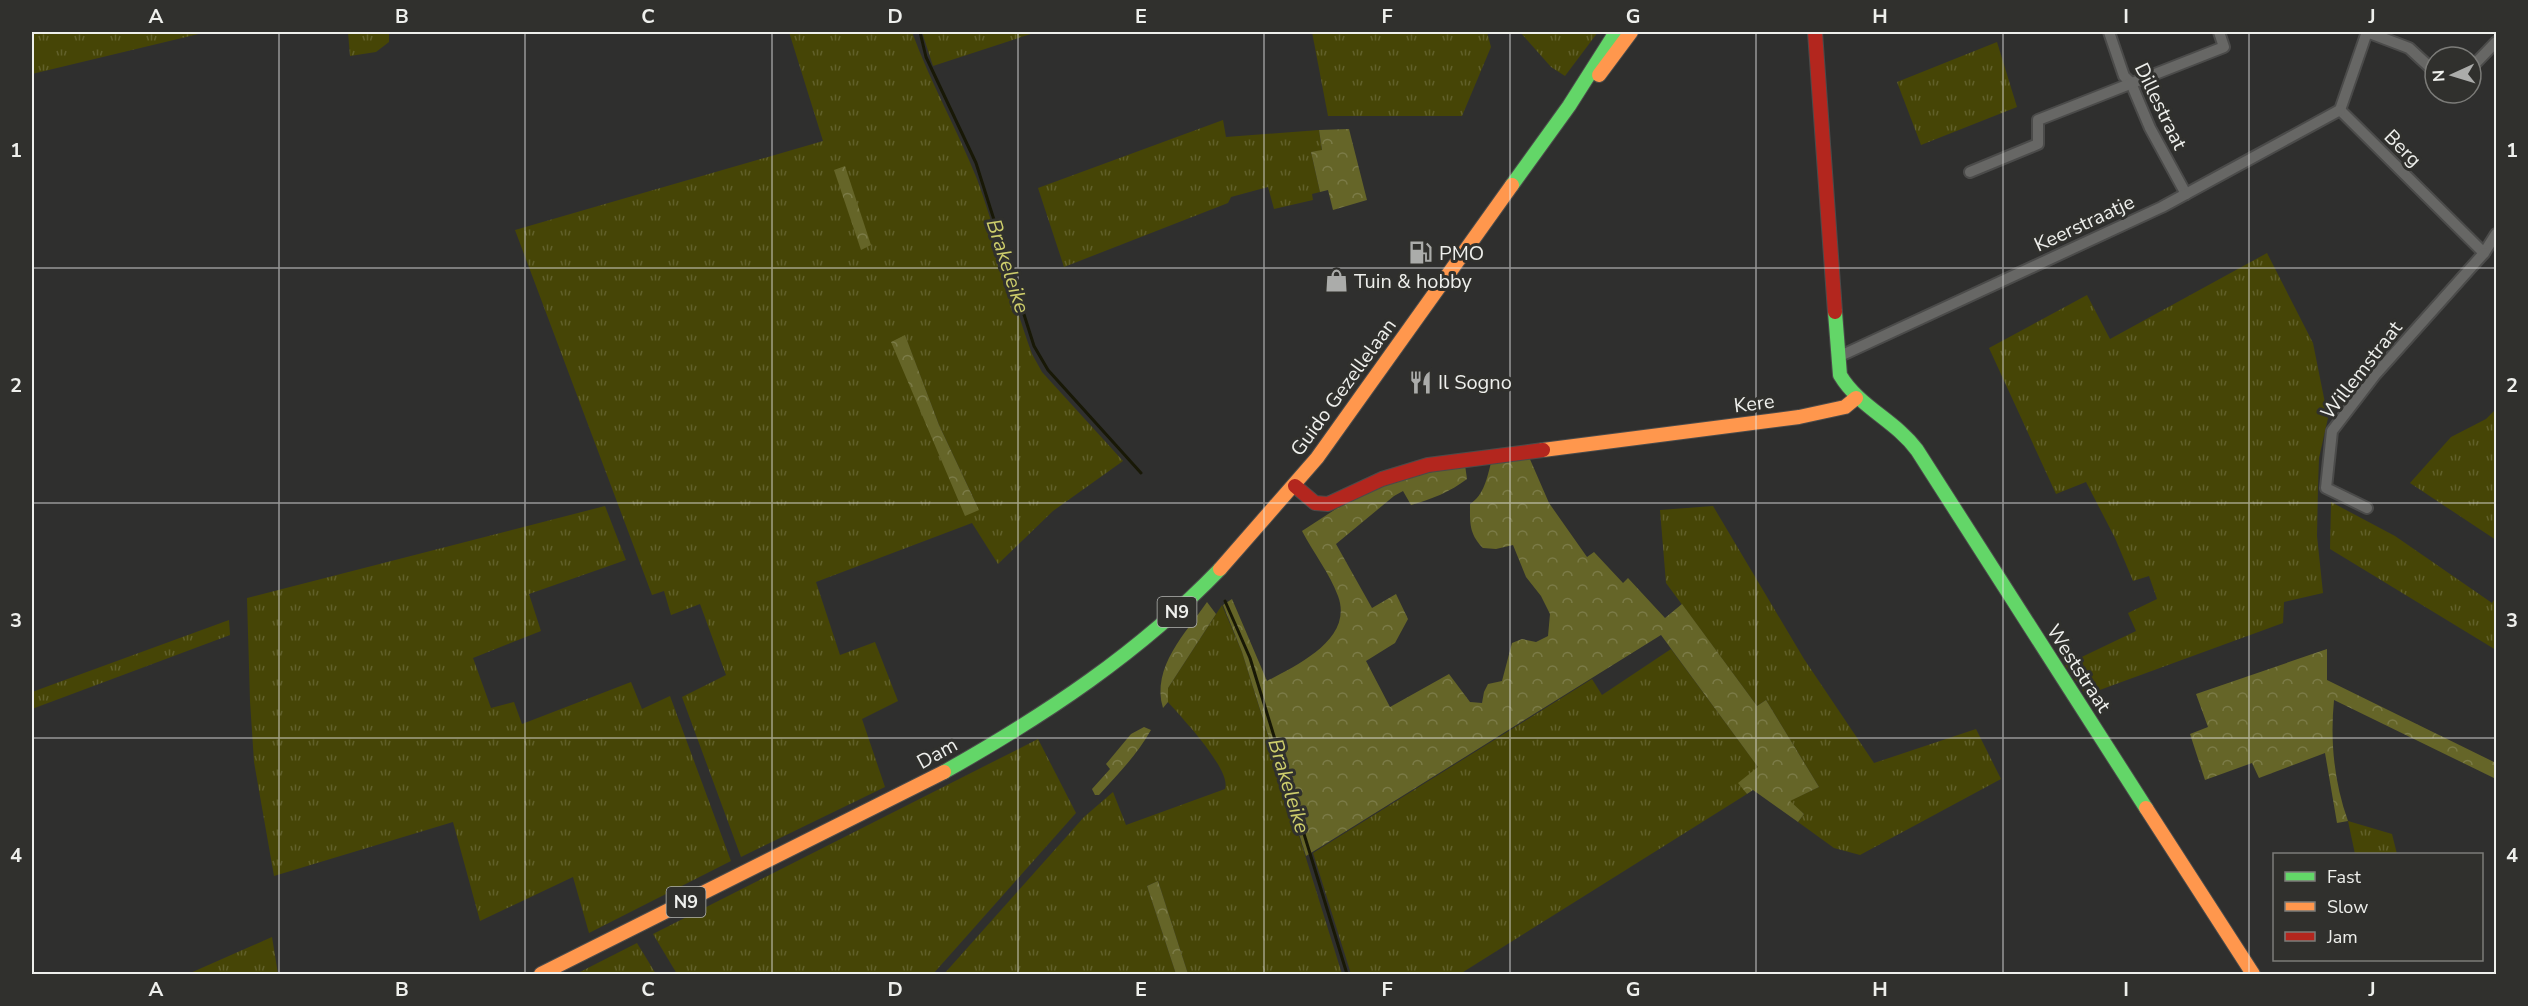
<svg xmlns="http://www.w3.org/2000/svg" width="2528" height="1006" viewBox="0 0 2528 1006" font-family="'Nunito Sans',sans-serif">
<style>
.grass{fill:url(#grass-tufts);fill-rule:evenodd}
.forest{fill:url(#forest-crowns)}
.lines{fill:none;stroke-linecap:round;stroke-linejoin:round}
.stream{stroke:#181806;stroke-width:3}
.street-casing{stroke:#4b4b4a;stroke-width:14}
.fast-casing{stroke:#4b4b4a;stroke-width:16}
.slow-casing{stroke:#4b4b4a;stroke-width:16}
.jam-casing{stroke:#4b4b4a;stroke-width:16}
.street{stroke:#676765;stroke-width:10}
.fast{stroke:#63d668;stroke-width:14}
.slow{stroke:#ff974d;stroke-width:14}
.jam{stroke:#b3261e;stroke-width:14}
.grid{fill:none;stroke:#eeefec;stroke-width:1.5;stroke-opacity:0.55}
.labels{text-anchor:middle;stroke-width:6;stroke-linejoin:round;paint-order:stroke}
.shield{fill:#30302d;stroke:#b5b6b3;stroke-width:1.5}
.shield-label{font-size:18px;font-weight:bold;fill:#eeefec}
.street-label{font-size:20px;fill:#eeefec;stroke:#30302d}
.poi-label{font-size:20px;fill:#eeefec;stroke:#30302d;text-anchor:start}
.water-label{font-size:21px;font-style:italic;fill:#cdcd6b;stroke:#30302d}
.neatline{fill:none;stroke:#eeefec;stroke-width:2}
.grid-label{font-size:20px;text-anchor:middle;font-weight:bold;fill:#eeefec}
</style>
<defs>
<pattern id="grass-tufts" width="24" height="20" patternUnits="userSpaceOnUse" patternTransform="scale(1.5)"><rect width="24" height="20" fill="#464506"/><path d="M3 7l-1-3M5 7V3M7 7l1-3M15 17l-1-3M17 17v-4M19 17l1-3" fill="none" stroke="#61602a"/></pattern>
<pattern id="forest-crowns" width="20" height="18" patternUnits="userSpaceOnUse" patternTransform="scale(1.5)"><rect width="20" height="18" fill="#656528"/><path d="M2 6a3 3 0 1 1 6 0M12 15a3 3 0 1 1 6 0" fill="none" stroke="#7b7b47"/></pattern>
</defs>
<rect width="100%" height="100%" fill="#2f2f2e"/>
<g class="grass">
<path d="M32,32h175l-175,42z"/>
<path d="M348,32h41v10l-13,10 -26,4z"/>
<path d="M789,32h123c18,50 45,97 65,147 21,57 34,118 55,175l10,18 81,89 -70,50 -55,53 -26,-41 -156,59 24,73 35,-13 23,59 -36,18 23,68 -144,70 -59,-160 44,-22 -26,-71 -29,11 -7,-24 -12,4 -137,-365 308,-89zM905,336l34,89 40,85 -87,-168z"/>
<path d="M922,32h115l-104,34z"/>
<path d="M1312,32h175l4,15 -29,69h-134z"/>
<path d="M1520,32h78l-33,44 -14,-9z"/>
<path d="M1997,42l20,65 -96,38 -24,-63z"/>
<path d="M1223,120l3,17 93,-7 3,21 -11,1 9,40 -8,2 1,6 -39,9 -6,-22 -37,10 -3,6 -164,64 -26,-79z"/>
<path d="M2267,253l46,90 15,75 -9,40 -1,29 -1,49 6,57 -39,9 -1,21 -197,72 -21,-30 71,-34 -8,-18 29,-14 -8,-23 -16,5 -18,-43 -29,-56 -30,12 -67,-146 98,-53 23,44z"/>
<path d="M2496,409v131l-86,-57 41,-46 35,-18z"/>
<path d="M2331,502l64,34 97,67 4,-6v53l-166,-101z"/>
<path d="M605,506l21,54 -97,34 12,37 -68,27 18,50 23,-6 8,22 109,-42 11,27 28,-13 61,165 -142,72 -16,-56 -93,44 -27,-99 -179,54 -20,-114 -4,-61 -3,-103z"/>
<path d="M1713,506l91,153 70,104 102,-34 25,50 -141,76 -26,-7 -36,-26 6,-8 -15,-13 30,-14 -53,-87 -9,6 -91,-123 -6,-73z"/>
<path d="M1222,605l20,47 100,322h-154l-30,-93 -11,5 29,88h-232l140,-157 29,-25 13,33 99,-36c7,-19 -44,-72 -57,-87v-14z"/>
<path d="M229,620l1,15 -198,74v-17z"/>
<path d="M1671,649l88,119 -20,15 8,11 -287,180h-109l-38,-121 279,-174 10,16z"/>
<path d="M1038,739l38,74 -143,161h-256l-24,-40z"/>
<path d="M2348,821l44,13 5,20h-42z"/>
<path d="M272,937l6,37h-90z"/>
<path d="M637,943l19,31h-80z"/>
</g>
<g class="forest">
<path d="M1349,129l18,71 -34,10 -5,-20 -8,2 -9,-40 11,-2 -3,-20z"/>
<path d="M845,166l26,79 -10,5 -27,-80z"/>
<path d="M905,335l34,90 40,85 -14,6 -74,-174z"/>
<path d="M1529,457l20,46 38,54 7,-5 29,31 5,-5 37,40 17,-14 75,102 9,-6 53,87 -29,14 14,13 -6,8 -45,-32 -6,4 -9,-11 20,-16 -97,-132 -355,221 -64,-204 -19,-47 9,-6 35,82c30,-16 87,-42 71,-85 -8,-22 -25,-44 -36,-65l60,-39 42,-14 61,-13 2,14c-17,13 -35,20 -56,26l-8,-14 -9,5 -58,48 36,64 24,-14 12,25 -13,24 -29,18 24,46 59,-33 21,28 12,1 2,-11 4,-8 14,-3 10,-38 10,-4 14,3 12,-6 2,-22 -9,-18 -15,-19 -13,-32 -17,4 -13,-1c-14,-14 -13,-25 -13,-44 14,-9 17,-26 21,-41z"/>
<path d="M1207,602l9,12 -48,74v14l-5,6c-12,-41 23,-75 44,-106z"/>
<path d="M2327,649v31l169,83v16l-162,-79c-4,41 0,82 14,121l-11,2 -12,-70 -66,25 -7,-15 -47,17 -15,-46 18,-7 -12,-33z"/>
<path d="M1144,727l7,3c-14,25 -33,44 -52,65h-4l-3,-6 18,-20 -4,-5 25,-30z"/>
<path d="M1158,881l30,93h-12l-29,-88z"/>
</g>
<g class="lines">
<g class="stream">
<path d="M920,32l6,25 50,106 58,183 14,24 93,103"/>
<path d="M1225,601l25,57 97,316"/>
</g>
<defs>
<g id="street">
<path d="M2109,32l15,44 7,7 19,45 36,66"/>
<path d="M2367,32l-27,78 144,143 12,-19"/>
<path d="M2367,32l42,16 26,24"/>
<path d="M2471,68l25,-26"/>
<path d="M1970,172l68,-28v-24l186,-73 -5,-15"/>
<path d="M1838,357l324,-150 178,-97"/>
<path d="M2367,508l-41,-20 6,-57 43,-56 109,-122"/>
</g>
<g id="fast">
<path d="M1512,185l57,-79 47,-74"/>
<path d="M1835,312l5,63c19,32 55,45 77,75l229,358"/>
<path d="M944,772c101,-57 195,-119 276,-203"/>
</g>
<g id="slow">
<path d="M1599,75l32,-43"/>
<path d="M1543,450l256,-33 46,-10 11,-9"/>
<path d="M1220,569l97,-111 195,-273"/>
<path d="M2146,808l107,166"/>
<path d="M541,974l403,-202"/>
</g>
<g id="jam">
<path d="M1815,32l20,280"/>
<path d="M1295,486l20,17 13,1 54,-25 46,-14 115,-15"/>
</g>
</defs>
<use href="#street" class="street-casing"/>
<use href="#fast" class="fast-casing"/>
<use href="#slow" class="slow-casing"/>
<use href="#jam" class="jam-casing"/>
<use href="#street" class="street"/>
<use href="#fast" class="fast"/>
<use href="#slow" class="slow"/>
<use href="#jam" class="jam"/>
</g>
<path class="grid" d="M279,32v942M525,32v942M772,32v942M1018,32v942M1264,32v942M1510,32v942M1756,32v942M2003,32v942M2249,32v942M32,268h2464M32,503h2464M32,738h2464"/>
<defs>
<symbol id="fuel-bare" viewBox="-9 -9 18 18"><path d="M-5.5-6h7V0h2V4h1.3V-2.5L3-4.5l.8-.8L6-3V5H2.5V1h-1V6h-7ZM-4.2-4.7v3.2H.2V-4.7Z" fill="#abacaa" stroke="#30302d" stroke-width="2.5" paint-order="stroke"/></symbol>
<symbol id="shop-bare" viewBox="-9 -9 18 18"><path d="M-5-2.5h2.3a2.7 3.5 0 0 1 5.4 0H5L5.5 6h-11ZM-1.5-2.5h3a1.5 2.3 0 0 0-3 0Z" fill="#abacaa" stroke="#30302d" stroke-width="2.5" paint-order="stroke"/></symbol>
<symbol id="restaurant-bare" viewBox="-9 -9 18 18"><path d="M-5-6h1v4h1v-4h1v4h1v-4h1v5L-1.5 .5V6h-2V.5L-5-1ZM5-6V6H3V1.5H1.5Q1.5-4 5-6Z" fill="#abacaa" stroke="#30302d" stroke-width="2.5" paint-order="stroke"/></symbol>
</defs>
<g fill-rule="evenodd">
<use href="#fuel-bare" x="1404" y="236" width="33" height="33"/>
<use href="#shop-bare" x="1320" y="264" width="33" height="33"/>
<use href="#restaurant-bare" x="1404" y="366" width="33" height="33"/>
</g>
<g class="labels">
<g class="shield">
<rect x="1157.5" y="597" width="39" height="30" rx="4.5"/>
<rect x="666.5" y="887" width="39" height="30" rx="4.5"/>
</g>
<g class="shield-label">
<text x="1177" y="618">N9</text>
<text x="686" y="908">N9</text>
</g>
<g class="street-label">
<text transform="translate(2161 106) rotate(64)" y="7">Dillestraat</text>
<text transform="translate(2403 148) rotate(45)" y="7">Berg</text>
<text transform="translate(2084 223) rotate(-25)" y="7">Keerstraatje</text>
<text transform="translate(2361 370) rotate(-52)" y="7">Willemstraat</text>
<text transform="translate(1343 387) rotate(-54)" y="7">Guido Gezellelaan</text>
<text transform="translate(1754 403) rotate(-7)" y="7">Kere</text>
<text transform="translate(2079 668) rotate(57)" y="7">Weststraat</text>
<text transform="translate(937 753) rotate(-29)" y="7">Dam</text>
</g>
<g class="poi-label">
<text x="1439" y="260">PMO</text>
<text x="1354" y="288">Tuin &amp; hobby</text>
<text x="1438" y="389">Il Sogno</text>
</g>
<g class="water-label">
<text transform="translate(1008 266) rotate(72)" y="7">Brakeleike</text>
<text transform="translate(1289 786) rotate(73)" y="7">Brakeleike</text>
</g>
</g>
<rect width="2528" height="1006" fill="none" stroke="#30302d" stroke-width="66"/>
<rect x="2273" y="853" width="210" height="108" fill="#30302d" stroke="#7c7c79" stroke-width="1.5"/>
<rect x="2285" y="872" width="30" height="9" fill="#63d668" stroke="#7c7c79" stroke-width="1.5"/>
<text x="2327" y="883" font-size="18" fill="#eeefec">Fast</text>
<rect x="2285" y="902" width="30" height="9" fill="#ff974d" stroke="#7c7c79" stroke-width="1.5"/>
<text x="2327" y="913" font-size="18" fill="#eeefec">Slow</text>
<rect x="2285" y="932" width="30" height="9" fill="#b3261e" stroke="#7c7c79" stroke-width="1.5"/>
<text x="2327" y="943" font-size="18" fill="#eeefec">Jam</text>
<g transform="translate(2453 75) rotate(266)"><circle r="28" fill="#30302d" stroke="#7c7c79" stroke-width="1.5"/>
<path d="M0-4.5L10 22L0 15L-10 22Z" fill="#abacaa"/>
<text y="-9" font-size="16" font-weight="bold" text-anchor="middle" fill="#eeefec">N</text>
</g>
<rect x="33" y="33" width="2462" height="940" class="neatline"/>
<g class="grid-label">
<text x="156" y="23">A</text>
<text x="402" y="23">B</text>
<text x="648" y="23">C</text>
<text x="895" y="23">D</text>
<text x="1141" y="23">E</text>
<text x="1387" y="23">F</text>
<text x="1633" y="23">G</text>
<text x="1880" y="23">H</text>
<text x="2126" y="23">I</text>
<text x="2372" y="23">J</text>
<text x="16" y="157">1</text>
<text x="2512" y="157">1</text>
<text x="16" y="392">2</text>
<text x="2512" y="392">2</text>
<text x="16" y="627">3</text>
<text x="2512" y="627">3</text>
<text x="16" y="862">4</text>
<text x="2512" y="862">4</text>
<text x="156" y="996">A</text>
<text x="402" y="996">B</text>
<text x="648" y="996">C</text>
<text x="895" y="996">D</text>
<text x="1141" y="996">E</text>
<text x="1387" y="996">F</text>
<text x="1633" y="996">G</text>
<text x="1880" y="996">H</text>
<text x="2126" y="996">I</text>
<text x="2372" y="996">J</text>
</g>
</svg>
